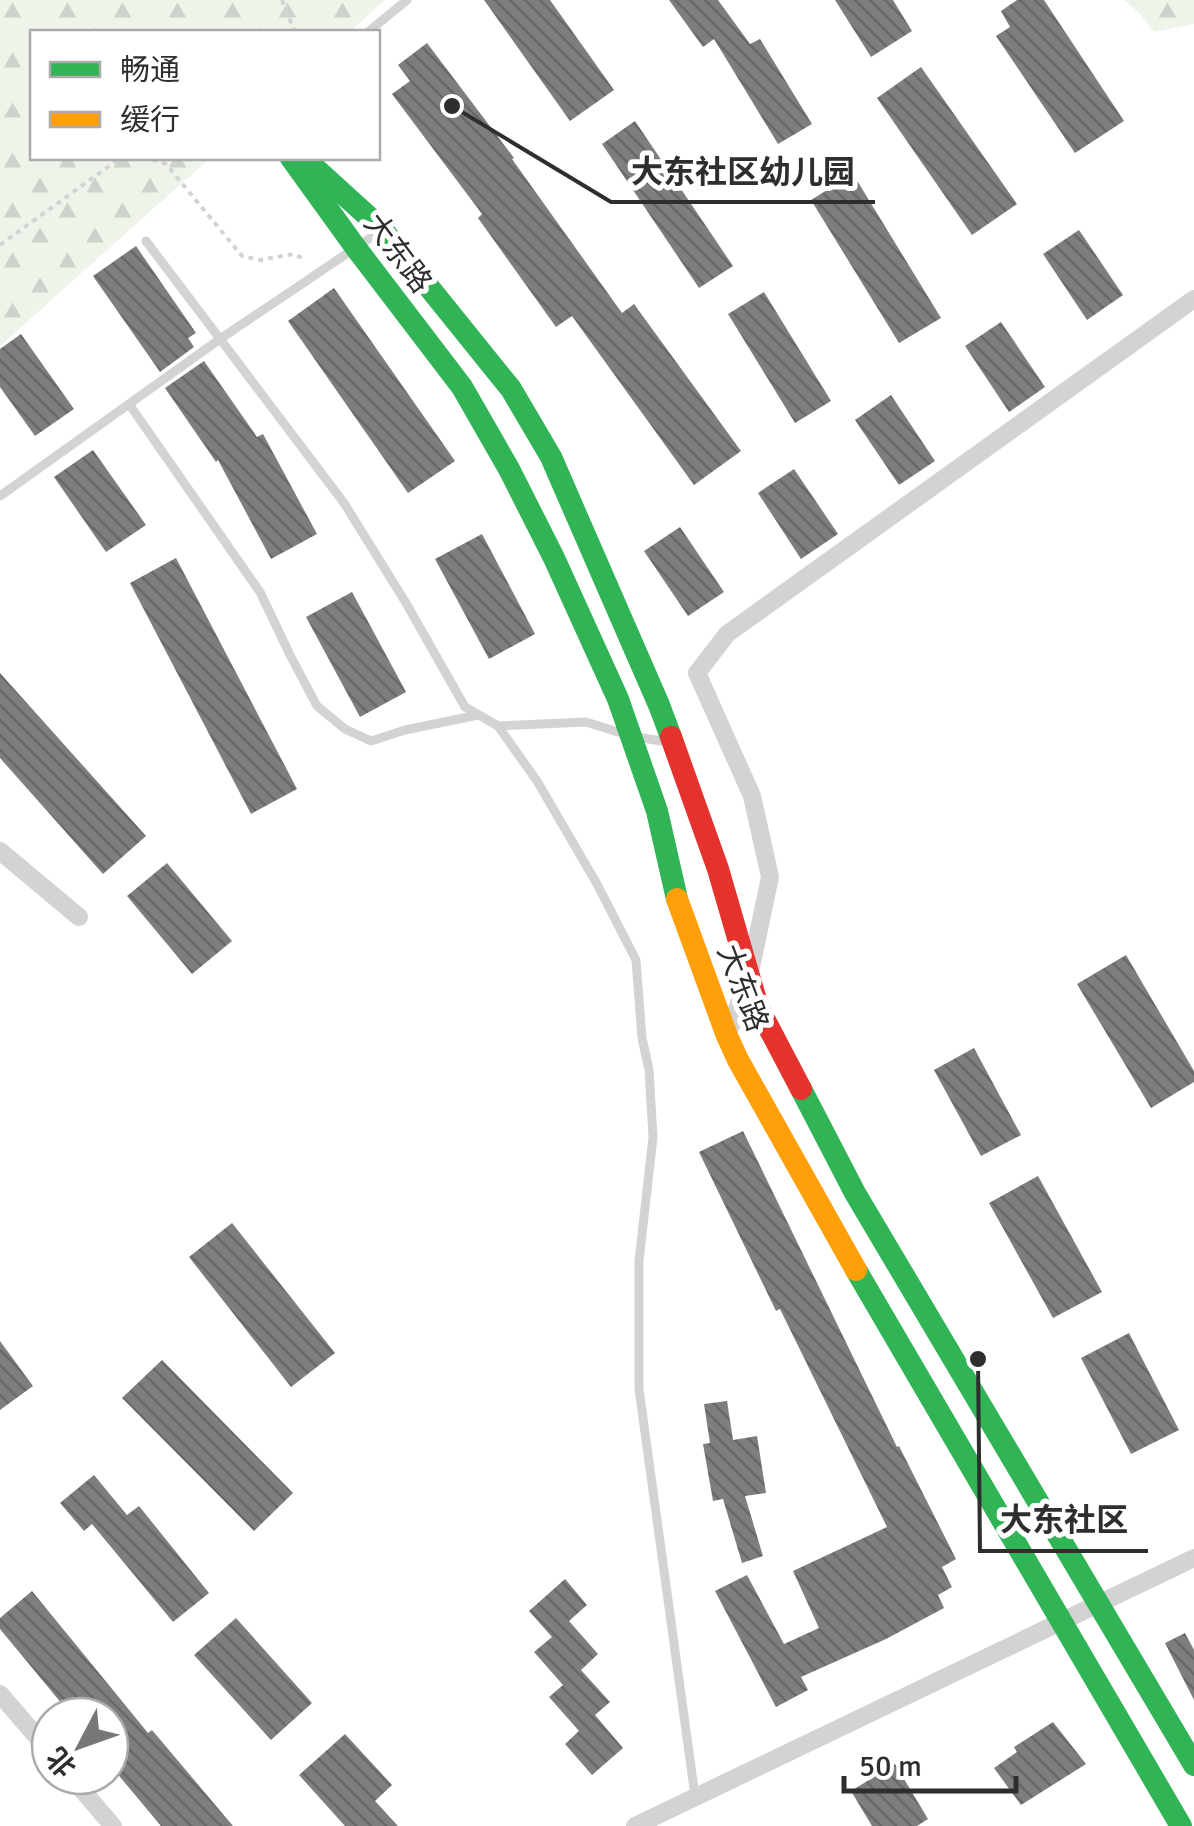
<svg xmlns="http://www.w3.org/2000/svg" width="1194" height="1826" viewBox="0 0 1194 1826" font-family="Signika,'Noto Sans SC',sans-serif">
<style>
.forest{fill:url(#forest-firs)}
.building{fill:url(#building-back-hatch)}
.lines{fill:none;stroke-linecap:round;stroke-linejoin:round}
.path{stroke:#d3d3d3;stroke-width:4;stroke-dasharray:5 5;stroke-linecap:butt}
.lane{stroke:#d3d3d3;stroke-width:9}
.street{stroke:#d3d3d3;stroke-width:18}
.fast{stroke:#30b455;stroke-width:22}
.slow{stroke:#ff9f0a;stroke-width:22}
.jam{stroke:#e5322d;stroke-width:22}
.labels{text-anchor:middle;stroke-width:10;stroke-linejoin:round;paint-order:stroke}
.street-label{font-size:30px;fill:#2e2e2e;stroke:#fff}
.leader{fill:none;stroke:#2e2e2e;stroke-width:4}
.callout-dot{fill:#2e2e2e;stroke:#fff;stroke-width:4}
.callout-label{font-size:32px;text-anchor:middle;font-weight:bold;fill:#2e2e2e;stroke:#fff;stroke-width:10;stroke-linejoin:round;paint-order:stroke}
</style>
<defs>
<pattern id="forest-firs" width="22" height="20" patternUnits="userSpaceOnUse" patternTransform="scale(2.5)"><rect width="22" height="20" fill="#eff4eb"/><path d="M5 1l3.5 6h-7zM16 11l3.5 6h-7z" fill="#cdd2ca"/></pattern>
<pattern id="building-back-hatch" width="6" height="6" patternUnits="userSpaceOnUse" patternTransform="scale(2.5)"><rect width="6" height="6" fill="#7e7e7e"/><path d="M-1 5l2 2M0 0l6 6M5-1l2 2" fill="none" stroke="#686868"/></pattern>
</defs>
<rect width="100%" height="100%" fill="#fff"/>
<g class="forest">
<path d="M0,0h385l-36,32h-317v126h178l-210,188z"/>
<path d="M1124,0h70v24l-40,8 -14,-18z"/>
</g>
<g class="building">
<path d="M484,0h66l64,90 -44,31z"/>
<path d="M669,0h49l32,44 10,-5 52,85 -34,20 -64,-105 -11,8z"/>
<path d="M835,0h58l19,31 -41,26z"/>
<path d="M1017,0h27l80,121 -49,32 -79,-117 14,-9 -9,-16z"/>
<path d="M427,43l87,115 -2,1 110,154 12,-9 107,147 -47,34 -122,-169 -16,11 -78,-109 4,-4 -90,-120 18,-13 -12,-16z"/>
<path d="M921,67l96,137 -45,31 -95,-137z"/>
<path d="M635,121l98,145 -34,22 -97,-144z"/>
<path d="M853,174l88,144 -42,25 -88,-143z"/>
<path d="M1079,230l44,65 -36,25 -44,-66z"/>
<path d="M136,246l60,87 -8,5 6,9 -34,25 -67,-96z"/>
<path d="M334,288l121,173 -47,32 -120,-172z"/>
<path d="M764,292l67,109 -36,22 -67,-109z"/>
<path d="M1001,322l44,65 -36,25 -44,-66z"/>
<path d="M21,334l53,75 -39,27 -35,-49v-38z"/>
<path d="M204,361l53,76 6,-3 54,100 -46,25 -53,-99 -2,2 -51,-74z"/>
<path d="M891,395l44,66 -36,24 -44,-65z"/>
<path d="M93,450l53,75 -40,27 -52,-75z"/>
<path d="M794,469l44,65 -37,25 -43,-66z"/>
<path d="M680,527l44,65 -36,24 -44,-65z"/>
<path d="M482,534l53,100 -46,25 -54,-100z"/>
<path d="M176,558l121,231 -46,25 -121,-231z"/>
<path d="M352,592l54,100 -46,25 -54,-100z"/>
<path d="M0,673l146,163 -43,38 -103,-116z"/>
<path d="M167,863l65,78 -40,33 -65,-78z"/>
<path d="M1126,955l68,116v11l-43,26 -74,-124z"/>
<path d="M974,1048l47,87 -40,21 -47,-86z"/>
<path d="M743,1131l154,316 2,-1 57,113 -14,8 10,20 -14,8 6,13 -58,31 -85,38 7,13 -32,17 -61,-116 32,-16 37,69 35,-16 -26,-57 94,-44 -107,-218 -4,2 -77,-159z"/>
<path d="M1038,1176l64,116 -49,26 -64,-115z"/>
<path d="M232,1223l103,130 -44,34 -102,-130z"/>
<path d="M1129,1333l50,97 -48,24 -50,-96z"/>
<path d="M0,1341l33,45 -33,24z"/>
<path d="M162,1360l131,133 -39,38 -132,-133z"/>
<path d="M727,1401l6,39 24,-4 9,57 -21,3 18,60 -21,7 -19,-64 -10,2 -10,-57 7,-1 -6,-39z"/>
<path d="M94,1475l33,40 12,-9 70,87 -36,29 -81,-98 -8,7 -24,-28z"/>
<path d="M565,1579l22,26 -18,16 29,33 -17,16 29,32 -15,13 28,33 -31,27 -27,-31 14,-13 -30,-34 14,-12 -29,-33 18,-15 -23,-26z"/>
<path d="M32,1591l116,142 4,-3 81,96h-72l-51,-61v-49h-38l-72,-87v-11z"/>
<path d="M236,1618l76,85 -41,37 -77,-85z"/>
<path d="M1185,1633l9,17v50l-29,-57z"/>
<path d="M1053,1722l33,42 -65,41 -27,-37 23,-16 -3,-5z"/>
<path d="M345,1734l47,51 -17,16 23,25h-53l-46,-51z"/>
<path d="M895,1764l33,55 -11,7h-45l-21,-35z"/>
</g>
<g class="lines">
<g class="path">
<path d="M282,0l13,32"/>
<path d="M0,245l116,-84c18,-4 32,-4 50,3l76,92 18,4 34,-6 12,6"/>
</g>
<g class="lane">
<path d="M368,32l39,-32"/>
<path d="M146,241l198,262 62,100 59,104 33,19 39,55 60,103 39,76 6,78 7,32 4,67 -14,124v128l56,407"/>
<path d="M129,404l131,188 30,63 27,51 28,23 26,12 34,-11 73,-15"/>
<path d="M0,496l220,-157 159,-107"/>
<path d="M498,726l88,-4 45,14 36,6"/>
</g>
<g class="street">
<path d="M0,851l79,66"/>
<path d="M727,1036l22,-59 21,-100 -18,-81 -55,-123 30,-39 467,-335"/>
<path d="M0,1694l50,58"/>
<path d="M70,1776l43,50"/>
<path d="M635,1826l559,-268"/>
</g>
<g class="fast">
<path d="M291,158l65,90 106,139 47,82 45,89 64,141 39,112 20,88"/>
<path d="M306,160l76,69 129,160 40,68 108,248 12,32"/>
<path d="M801,1089l54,104 339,572"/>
<path d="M856,1270l325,556"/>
</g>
<path class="slow" d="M677,899l50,137 11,24 118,210"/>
<path class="jam" d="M671,737l47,132 40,138 43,82"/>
</g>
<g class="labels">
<g class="street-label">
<text transform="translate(398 253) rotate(53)" y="10">大东路</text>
<text transform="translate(743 988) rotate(69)" y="10">大东路</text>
</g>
</g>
<path class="leader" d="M452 106L611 202H875M978 1359L980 1551H1148"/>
<g class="callout-dot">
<circle cx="452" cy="106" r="10"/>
<circle cx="978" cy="1359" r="10"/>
</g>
<g class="callout-label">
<text x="743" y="183">大东社区幼儿园</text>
<text x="1064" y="1531">大东社区</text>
</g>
<rect x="30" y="30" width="350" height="130" fill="#ffffff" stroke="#ababab" stroke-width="2.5"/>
<rect x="50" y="62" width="50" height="15" fill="#30b455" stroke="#ababab" stroke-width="2.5"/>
<text x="120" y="80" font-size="30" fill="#2e2e2e">畅通</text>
<rect x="50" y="112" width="50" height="15" fill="#ff9f0a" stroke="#ababab" stroke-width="2.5"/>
<text x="120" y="130" font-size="30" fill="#2e2e2e">缓行</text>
<g transform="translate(80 1746) rotate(229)"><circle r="48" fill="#ffffff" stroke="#ababab" stroke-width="2.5"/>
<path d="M0-8L18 38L0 25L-18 38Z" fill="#777777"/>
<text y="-15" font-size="28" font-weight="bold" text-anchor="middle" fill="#2e2e2e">北</text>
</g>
<path d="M844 1776v15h172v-15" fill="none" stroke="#2e2e2e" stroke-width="5"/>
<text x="859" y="1776" font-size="30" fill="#2e2e2e" stroke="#ffffff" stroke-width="8" paint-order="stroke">50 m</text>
</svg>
